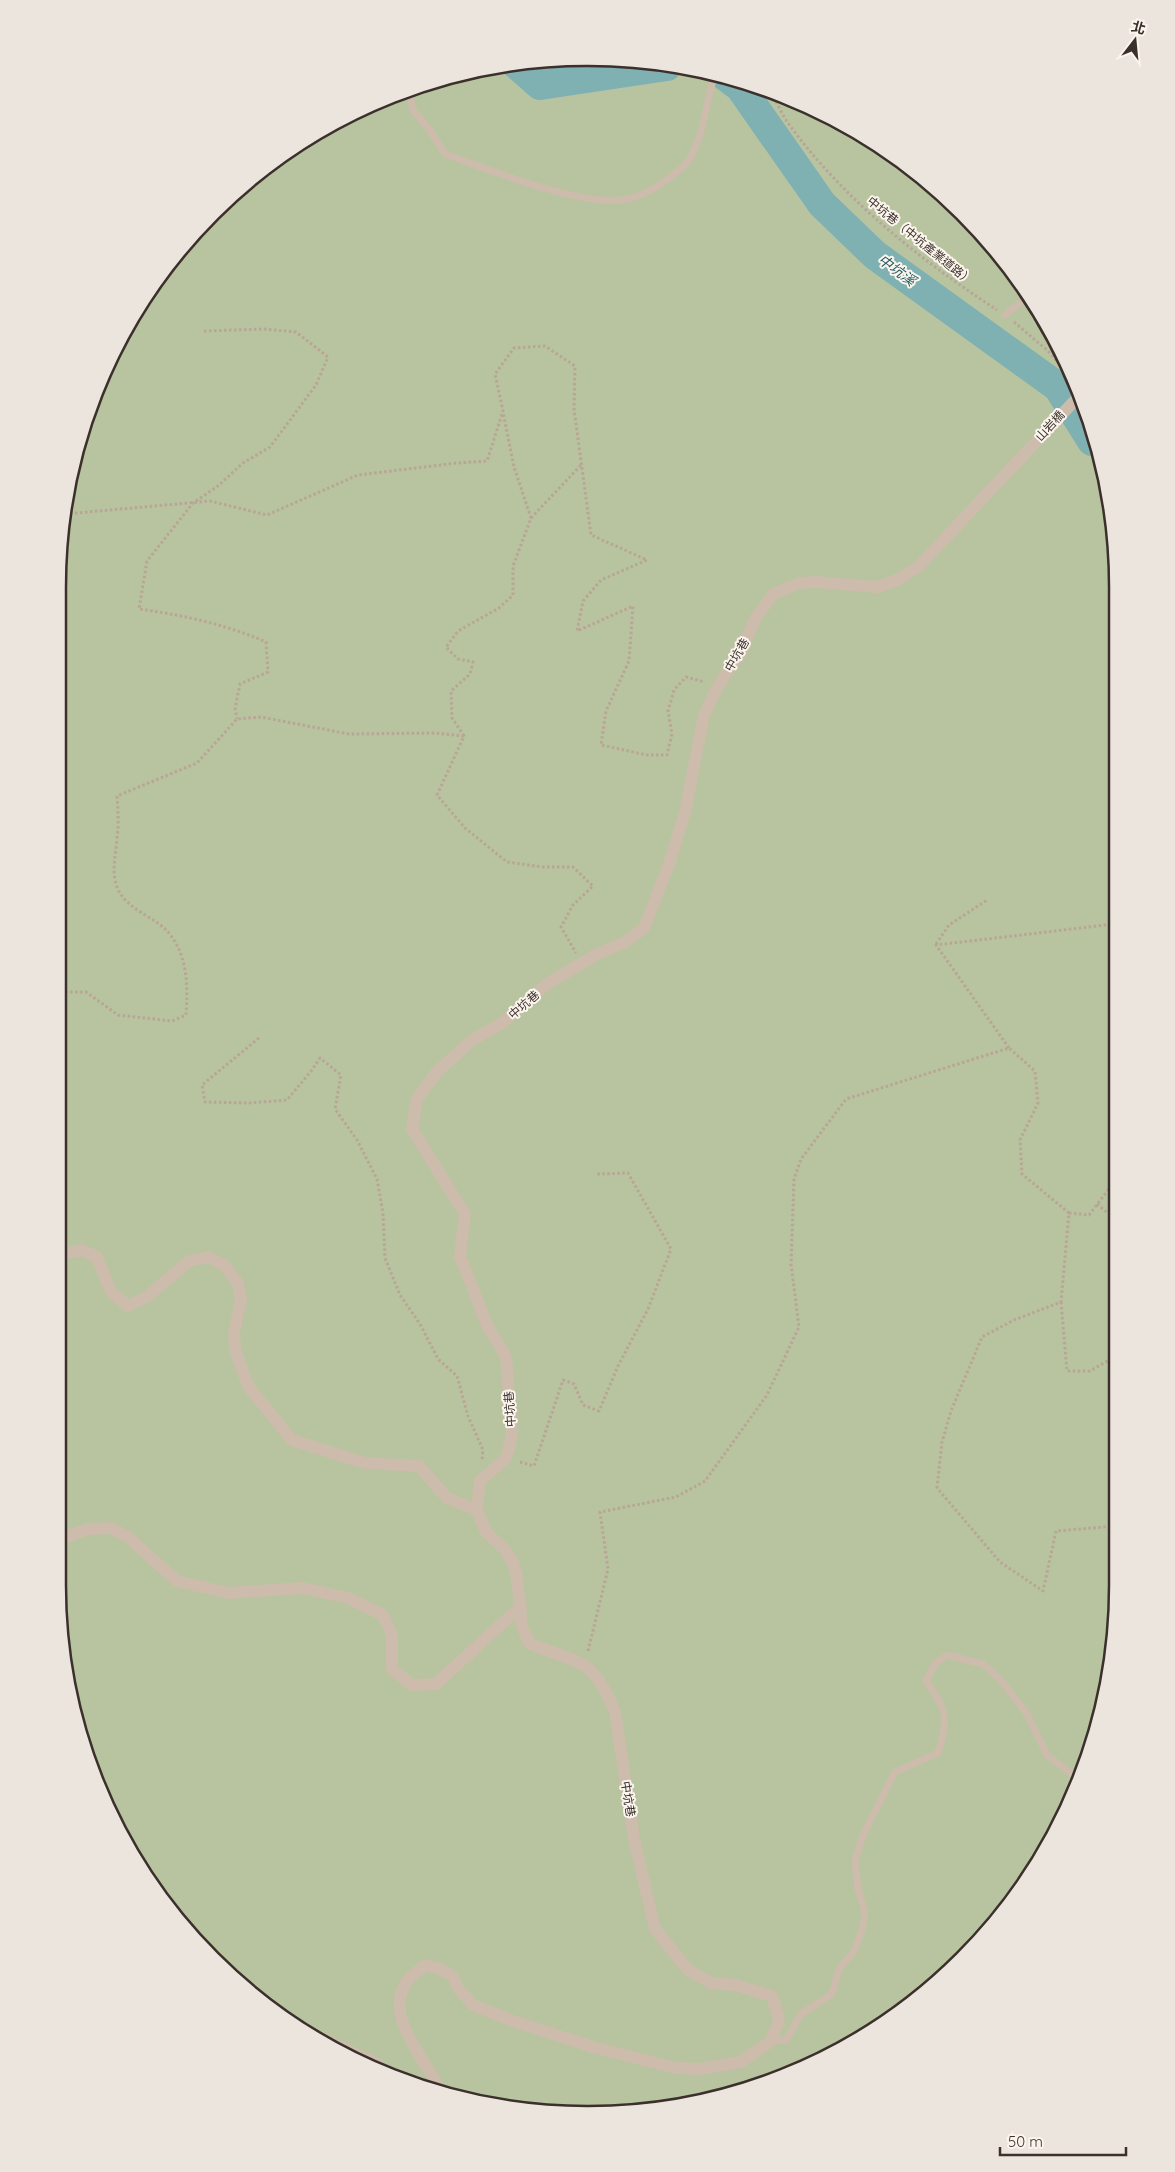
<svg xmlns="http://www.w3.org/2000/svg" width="1175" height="2172" viewBox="0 0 1175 2172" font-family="Quicksand,'Noto Sans TC',sans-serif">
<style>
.green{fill:#b8c4a0}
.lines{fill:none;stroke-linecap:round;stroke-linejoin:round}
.river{stroke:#7fb0b2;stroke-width:30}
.path{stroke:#b9a596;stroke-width:3;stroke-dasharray:2.5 2.5;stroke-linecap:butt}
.lane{stroke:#cdbbac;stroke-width:7}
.street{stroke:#cdbbac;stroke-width:12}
.labels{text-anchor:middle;stroke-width:4;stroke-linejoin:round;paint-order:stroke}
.street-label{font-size:12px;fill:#3b302b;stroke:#fbf5ee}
.water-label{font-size:14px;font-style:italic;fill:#1f5a5e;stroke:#fbf5ee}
.rim{fill:none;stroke:#3b302b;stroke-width:2.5}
</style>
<rect width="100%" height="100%" fill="#f4ebe1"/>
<path class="green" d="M622,59l103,17 97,36 115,77 71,76 69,120 36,133 3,1101 -16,102 -37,98 -55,88 -46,52 -80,66 -60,35 -97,36 -103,17h-69l-102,-16 -67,-23 -91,-49 -55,-42 -71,-76 -39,-58 -42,-94 -18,-67 -10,-103 1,-1032 17,-103 36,-97 55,-88 71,-76 85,-61 94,-42 102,-24z"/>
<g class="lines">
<g class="river">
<path d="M515,63l25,22 127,-19"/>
<path d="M724,75l16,12 82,117 53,51 183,132 34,54"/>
</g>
<g class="path">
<path d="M771,93c6,9 10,20 17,30 55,76 131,136 209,187"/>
<path d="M1014,322l34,29 28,32"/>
<path d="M204,331l60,-2 32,3 32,25 -12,28 -46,62 -27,16 -25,23 -25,17 -46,58 -8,48c43,6 86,15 127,33l2,30 -28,12 -5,24 2,11"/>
<path d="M65,514l145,-13 57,14 91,-40 99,-12 30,-2 16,-50 -8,-37 19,-26 31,-2 30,20 -1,43 17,126 56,25 -46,20 -18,21 -6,30 56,-25 -4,55 -23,50 -5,34 46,10h20l5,-21 -4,-23 6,-21 12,-13 19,5"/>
<path d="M531,518l50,-53"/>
<path d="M464,736l-12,-18 -1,-27 19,-17 3,-12 -15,-3 -12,-12 12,-16 41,-23 14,-13v-29l18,-48 -17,-51 -11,-55"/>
<path d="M936,944l13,-19 38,-25"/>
<path d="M58,999l7,-7h21l32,23 54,6 14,-6c2,-28 2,-60 -18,-83 -14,-16 -42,-22 -51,-45 -6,-17 -1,-32 0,-49 2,-14 1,-28 0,-42l80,-33 40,-44 24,-2 88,17 86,-1 29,3 -27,59 28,33 42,34 36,5h30l20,19 -20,19 -12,22 15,26"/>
<path d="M1114,1004l-1,6 1,3"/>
<path d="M259,1038l-57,47 3,17 44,1 38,-3 25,-30 8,-12 21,17 -6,34 22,31 20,39 6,34 2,45 15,37 20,29 18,35 19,17 11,40 15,34 -1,10"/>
<path d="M1009,1048l-73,-103 178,-21"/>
<path d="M1097,1204l18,15"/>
<path d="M1069,1213l20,2 26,-34"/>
<path d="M1061,1302l6,69h23l26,-15"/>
<path d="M520,1462l14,4 29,-86 11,4 9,21 16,6 19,-45 30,-57 23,-60 -43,-76 -32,1"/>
<path d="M588,1651l20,-82 -8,-57 76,-15 29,-16 62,-86 32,-68 -8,-63 3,-85 7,-20 45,-60 163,-51 26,23 3,32 -18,37 2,34 47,39 -8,89 -47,18 -32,17 -31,74 -9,31 -5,46 63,74 43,29 13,-60 60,-5"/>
</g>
<g class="lane">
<path d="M409,89l4,21 18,22 14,22c43,15 141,55 183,45 16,-4 31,-13 44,-23 5,-5 13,-9 16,-15 16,-23 18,-60 27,-87"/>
<path d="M1005,315l22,-18"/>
<path d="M771,2041l15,-1 15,-26 31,-20 7,-25 15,-18 8,-21 3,-17 -7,-25 -3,-28 9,-27 31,-61 43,-19c11,-35 9,-42 -12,-72l9,-17 12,-9 36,9 17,15 27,35 20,41 31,24"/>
</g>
<g class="street">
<path d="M58,1255l24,-5 15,7 14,35 17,14 20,-10 41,-35 19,-4 16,8 14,18 3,18 -7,30 1,18 13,37 44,54 73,23 54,3 28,32 30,12"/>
<path d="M58,1540l30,-11 23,-1 17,9 49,44 51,12 75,-5 45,10 35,17 9,20v34l20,16 24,-1 85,-78"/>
<path d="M291,2024l84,39"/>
<path d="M376,2069l-1,-6 16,13"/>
<path d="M442,2094c-18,-41 -76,-93 -16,-129l16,5 11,7 5,11 15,17 40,16 80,26 83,21 23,1 42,-7 30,-21 8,-21 -7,-24 -37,-11 -24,-2 -23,-13 -33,-41 -21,-90 -19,-127c-22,-55 -35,-48 -85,-68l-8,-18 -5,-48 -4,-16 -9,-13 -18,-17 -9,-22 3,-29 26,-23 6,-23 -6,-78 -19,-32 -27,-69 5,-42 -53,-85 5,-30 19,-26 36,-33 30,-17 45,-39 50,-30 28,-12 19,-14 25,-64 16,-52 19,-97 14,-29 23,-34 14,-33 18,-25 26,-11 18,-1 61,5 19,-7 21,-13 162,-172"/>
</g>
</g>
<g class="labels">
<g class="street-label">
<text transform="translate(920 241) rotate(39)" y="4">中坑巷（中坑產業道路）</text>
<text transform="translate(1050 426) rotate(-47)" y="4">山岩橋</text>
<text transform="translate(737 655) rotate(-60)" y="4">中坑巷</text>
<text transform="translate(524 1005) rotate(-41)" y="4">中坑巷</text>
<text transform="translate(510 1409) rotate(-94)" y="4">中坑巷</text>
<text transform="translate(628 1799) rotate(81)" y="4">中坑巷</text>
</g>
<g class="water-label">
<text transform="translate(897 270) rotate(36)" y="5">中坑溪</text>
</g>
</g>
<path d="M0 0H1175V2172H0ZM587 66H588A521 521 0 0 1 1109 587V1585A521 521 0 0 1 588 2106H587A521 521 0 0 1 66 1585V587A521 521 0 0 1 587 66Z" fill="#ece5de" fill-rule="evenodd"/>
<path class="rim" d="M587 66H588A521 521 0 0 1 1109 587V1585A521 521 0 0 1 588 2106H587A521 521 0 0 1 66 1585V587A521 521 0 0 1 587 66Z"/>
<g transform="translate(1135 40) rotate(16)" stroke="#fbf5ee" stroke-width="4" paint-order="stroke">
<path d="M0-4L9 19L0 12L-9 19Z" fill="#3b302b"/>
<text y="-8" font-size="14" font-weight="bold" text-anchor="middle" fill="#3b302b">北</text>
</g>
<path d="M1000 2147v8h126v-8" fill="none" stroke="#3b302b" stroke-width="2.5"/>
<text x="1008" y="2147" font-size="15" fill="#3b302b" stroke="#fbf5ee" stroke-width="4" paint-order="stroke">50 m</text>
</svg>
